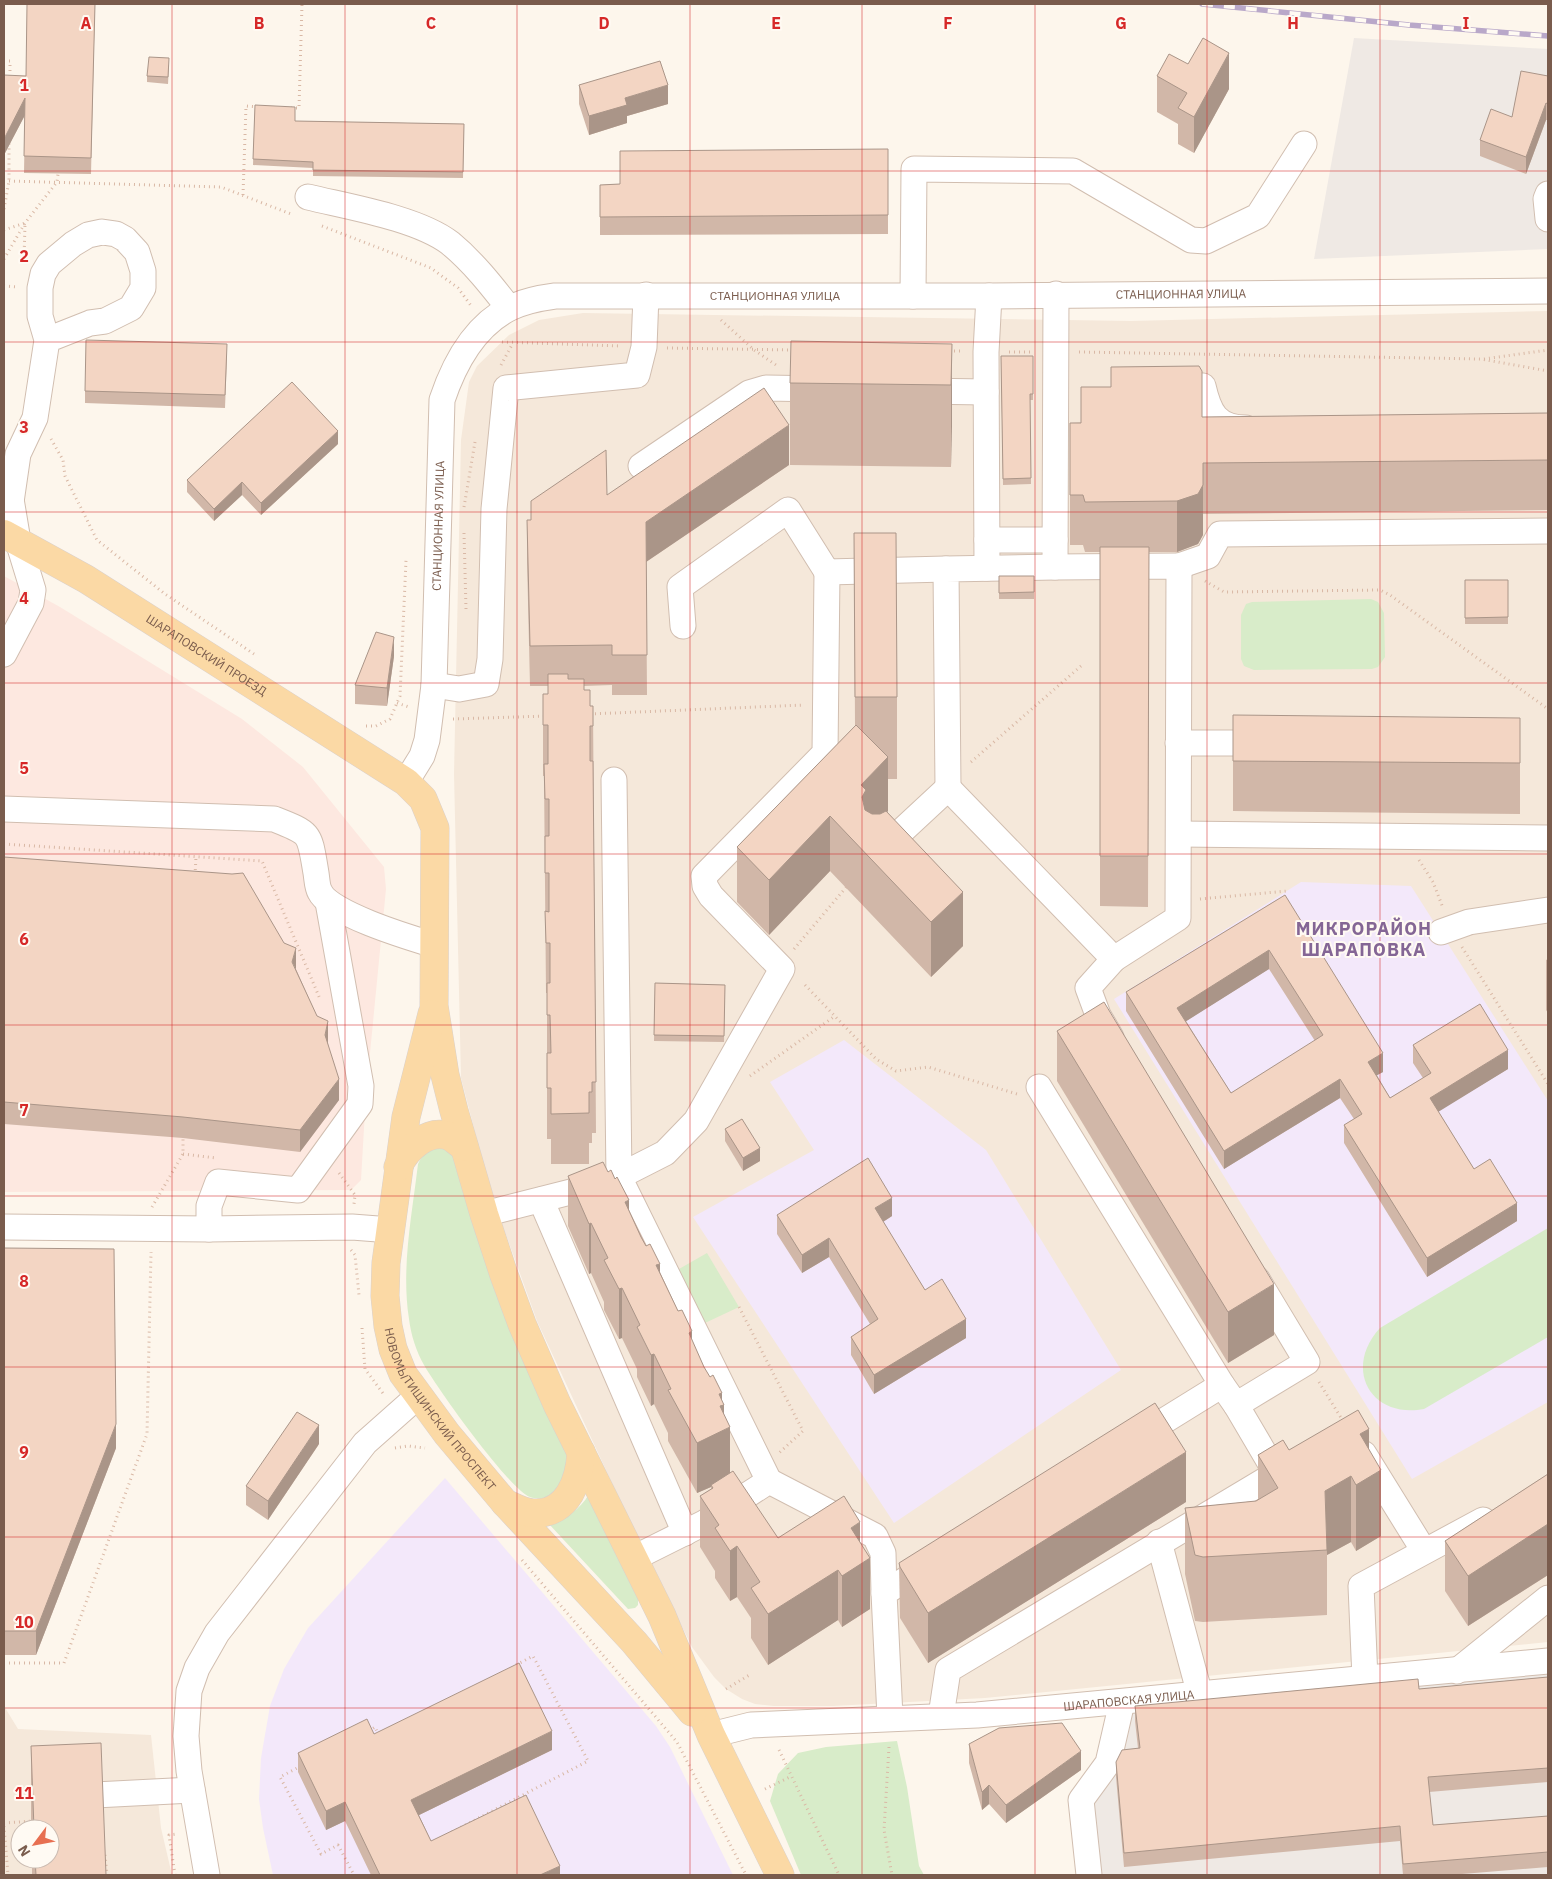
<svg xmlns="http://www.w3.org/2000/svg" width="1552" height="1879" viewBox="0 0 1552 1879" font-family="'IBM Plex Sans',sans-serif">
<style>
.residential{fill:#f5e8da;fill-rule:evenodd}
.commercial{fill:#fde8e0}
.industrial{fill:#efe9e4}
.education{fill:#f3e8fa}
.green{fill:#d8ecc9}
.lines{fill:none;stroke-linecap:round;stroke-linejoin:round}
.minor-casing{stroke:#d1beb0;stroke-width:27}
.major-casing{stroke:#dad1cd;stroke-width:29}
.path{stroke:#d9b8a5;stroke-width:3;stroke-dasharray:1 4;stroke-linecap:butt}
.minor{stroke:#fff;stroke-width:25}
.major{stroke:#fbd9a5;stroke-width:28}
.rail-casing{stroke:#b9a8c9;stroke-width:5.5}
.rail{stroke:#fffaf3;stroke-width:4;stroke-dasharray:11;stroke-linecap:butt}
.wall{fill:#d1b7a8;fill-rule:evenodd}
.shaded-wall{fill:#aa9588}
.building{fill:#f3d5c3;stroke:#aa9588;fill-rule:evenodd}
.grid{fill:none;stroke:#d62828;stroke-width:1;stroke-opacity:0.55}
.labels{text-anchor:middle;stroke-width:4;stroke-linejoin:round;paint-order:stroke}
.street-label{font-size:12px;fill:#7a5c4d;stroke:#fffaf3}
.district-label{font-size:18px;font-weight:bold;letter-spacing:1px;fill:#846695;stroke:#fffaf3}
.grid-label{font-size:16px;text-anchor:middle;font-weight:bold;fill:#d62828;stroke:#fffaf3;stroke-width:4;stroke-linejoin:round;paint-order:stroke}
</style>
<rect width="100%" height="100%" fill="#fdf6ec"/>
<g class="residential">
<path d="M1548,311v1331l-563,56 -152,8h-59l-19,-2 -13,-5 -16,-10 -12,-12 -22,-30 -61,-123 -94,-203 -47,-131 -29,-112 -7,-304 7,-334 8,-58 8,-16 32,-31 30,-15 44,-7 548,8z"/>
<path d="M4,1706l14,23 133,6 10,93 11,47h-168zM20,1829h30v30h-30z"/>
</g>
<path class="commercial" d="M4,576l56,31 182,112 61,48 81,100 2,22 -20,205 -5,86 -10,10 -347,2z"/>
<g class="industrial">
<path d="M1354,38l194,11v200l-234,10z"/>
<path d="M1548,1671v204h-467l-7,-83 32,-47 2,-31z"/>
</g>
<g class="education">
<path d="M1301,882l110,4 137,215v301l-136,77 -298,-480z"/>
<path d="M844,1040l142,110 135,220 -227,153 -201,-306 121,-67 -44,-68z"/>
<path d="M445,1478l211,248 14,21 63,128h-460l-10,-47 -4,-29 2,-41 9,-52 14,-37 24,-41z"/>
</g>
<g class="green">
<path d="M1371,599l7,3 6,11 1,44 -7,10 -6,2 -118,1 -10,-4 -3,-7v-44l5,-11 6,-2z"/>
<path d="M444,1147l9,7 117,299 -6,33c-10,7 -20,16 -34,11 -20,-7 -93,-109 -106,-132 -8,-14 -13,-30 -15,-46 -8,-51 3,-104 9,-155 5,-12 13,-15 26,-17z"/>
<path d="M1548,1228v109l-124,72c-54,10 -81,-41 -44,-81z"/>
<path d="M707,1253l32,54 -34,16 -26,-54z"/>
<path d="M589,1494l49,103v8l-3,3 -7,1 -79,-85c17,-6 31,-14 40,-30z"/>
<path d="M897,1741l10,46 12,79 5,9h-123l-31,-74 8,-27 20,-21 28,-6z"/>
</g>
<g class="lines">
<defs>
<g id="minor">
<path d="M1548,194l-2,5 2,20"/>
<path d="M308,197c41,10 109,21 142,46 23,19 41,42 59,65"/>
<path d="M913,296l1,-127 159,2 118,69 15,1 52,-25 46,-72"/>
<path d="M1168,384l35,2c6,26 13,42 43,42"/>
<path d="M919,391l67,1"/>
<path d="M641,466l108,-73 17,-5 58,1"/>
<path d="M11,502l7,-48 17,-36 12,-78 -7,-24v-28l3,-14 6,-10 24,-20 15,-9 14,-3 14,2 9,5 12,13 6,19v17l-12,20 -26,13 -15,2 -43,17"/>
<path d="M987,540h68"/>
<path d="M1179,566l29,-10 12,-22 328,-3"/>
<path d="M1055,567l124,-1 -1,352 -64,41"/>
<path d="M987,568l-1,-216 3,-56"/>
<path d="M683,626l-3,-39 108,-77 39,62"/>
<path d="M4,654l27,-51 2,-13 -15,-49 -9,-54"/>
<path d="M434,685l25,4 27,-5 4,-25 4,-150 12,-121 131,-13 7,-28 2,-52"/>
<path d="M1178,743h90"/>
<path d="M614,780l5,397 150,304"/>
<path id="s1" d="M406,782l16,-26 5,-16 7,-55 8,-285c12,-36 32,-74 68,-92 14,-7 30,-10 45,-12h434l559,-5"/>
<path d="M948,788l-2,-219 109,-2 1,-273"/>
<path d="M4,809l270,10c38,15 35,13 42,54 1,6 1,14 4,19 10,22 91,46 114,53"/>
<path d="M1179,834l369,4"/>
<path d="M878,853l70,-65 166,171 -26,29 10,27 13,22"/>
<path d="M1441,932l28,-10 79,-12"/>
<path d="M1039,1087l183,298 -84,52"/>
<path d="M541,1200l144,333"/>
<path d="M484,1214l122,-31 59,-30 31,-32 86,-152 -71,-73 -6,-10 -1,-10 121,-123 2,-181 119,-3"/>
<path d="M4,1227l205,2 143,-2 39,3"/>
<path d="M209,1229v-23l9,-24 80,8 62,-86 1,-18 -33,-184"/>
<path d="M1222,1385l14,20 71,-43 -50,-83"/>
<path d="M1236,1405l40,68"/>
<path d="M1364,1454l60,97"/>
<path d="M1159,1542l41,153"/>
<path d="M634,1558l70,-35 65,-42 106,55 8,17 1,40"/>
<path d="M1457,1671l91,-73"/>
<path d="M1365,1679l-4,-93 122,-66"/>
<path d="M941,1716l7,-46 339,-203"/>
<path d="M890,1717l-6,-124 45,-28"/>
<path id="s2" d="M711,1735l40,-10 226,-10 571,-54"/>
<path d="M95,1795l97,-5"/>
<path d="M207,1875l-18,-104 -3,-35 3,-45 8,-23 20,-35 148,-190 53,-47"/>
<path d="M1089,1875l-8,-75 27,-37 14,-61"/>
</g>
<g id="major">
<path id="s3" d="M4,534l82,45 320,203 17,17 12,29 -1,178 11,69 9,36 30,103 20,61 18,49 35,80 105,212 49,119 69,140"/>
<path id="s4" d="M432,1014l-26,103 -20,146 -1,33 3,30 5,23 10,25 44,60 58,69 129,139 58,70"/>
<path d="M398,1167c8,-18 31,-40 53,-30 4,3 9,7 13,10"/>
<path d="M505,1503c9,4 19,10 29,10 34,2 46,-34 47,-61"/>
</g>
</defs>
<use href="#minor" class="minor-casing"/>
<use href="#major" class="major-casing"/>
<g class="path">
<path d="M4,61h6v18"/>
<path d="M291,108h8l3,-104"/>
<path d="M9,181l212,6 70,27"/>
<path d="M243,195l3,-89 12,1"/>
<path d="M4,209l5,-28v-39"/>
<path d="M322,226l109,42 27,20 14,19"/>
<path d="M4,230l21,-7 -1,37"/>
<path d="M4,259l21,-36 32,-41 1,-8"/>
<path d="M4,286l14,1"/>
<path d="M721,320l33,30 22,15"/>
<path d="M502,342l119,4"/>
<path d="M667,348l126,2"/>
<path d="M949,351h14"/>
<path d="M1009,352h24"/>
<path d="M1079,352l402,7 67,12"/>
<path d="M1484,359l64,-9"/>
<path d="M501,365l12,-22"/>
<path d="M51,439l12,21 2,16 32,64 68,54 89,60"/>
<path d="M464,507l11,-65"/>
<path d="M464,533l2,76"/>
<path d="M1205,581l19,11 156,-2 10,5 158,114"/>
<path d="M397,703l12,4"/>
<path d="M590,714l214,-9"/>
<path d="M453,719l94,-3"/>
<path d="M366,726h10l14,-7 10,-23 6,-136"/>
<path d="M971,762l110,-96"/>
<path d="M4,844l258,17 58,138"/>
<path d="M1419,860l14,22 10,26"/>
<path d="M195,875l1,-18"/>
<path d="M1200,899l87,-8"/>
<path d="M1462,947l86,137"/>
<path d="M794,949l54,-64"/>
<path d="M805,985l71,74 20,12 32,-4 89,27"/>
<path d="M750,1076l85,-60"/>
<path d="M183,1154l33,4"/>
<path d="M339,1173l16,22 -1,9"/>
<path d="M152,1207l31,-53v-15"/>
<path d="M351,1250l4,5 4,40"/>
<path d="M739,1307l64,124 -24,22"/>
<path d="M362,1328l3,41 20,27"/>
<path d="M1319,1382l24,39"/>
<path d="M395,1448l13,-2 17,2"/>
<path d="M522,1560l155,182 69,133"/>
<path d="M4,1663h60l83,-229 4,-182"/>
<path d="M726,1689l25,-15"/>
<path d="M369,1731l6,-4 4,9"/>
<path d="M889,1747l-5,83 8,45"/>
<path d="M779,1750l60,125"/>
<path d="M301,1766l-21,11 41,77 17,-9 16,30"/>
<path d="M765,1789l27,-13"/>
<path d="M4,1823l29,-2"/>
<path d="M4,1826l4,49"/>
<path d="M452,1832l136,-71 -55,-105 -17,9"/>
<path d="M105,1855l2,20"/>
<path d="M175,1875l-6,-40 8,-1"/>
</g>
<use href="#minor" class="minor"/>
<use href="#major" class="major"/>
<defs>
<path id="rail" d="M1202,4l207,21 139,11"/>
</defs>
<use href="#rail" class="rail-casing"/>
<use href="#rail" class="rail"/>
</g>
<g class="wall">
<path d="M95,4l-4,170 -67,-1 1,-58 -21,40 22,-79z"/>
<path d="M1188,64l41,25 -35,64 -16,-9v-20l-21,-12v-36z"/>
<path d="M169,65l-1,19 -21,-2v-6z"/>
<path d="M1548,76v44h-2l-20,54 -46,-18v-16l32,-23z"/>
<path d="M579,85l89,19 -41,12v7l-38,12 -10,-31z"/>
<path d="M255,105l40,16 169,3 -1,54 -150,-2v-8l-60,-3z"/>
<path d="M888,149v85l-288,1v-50l20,-1z"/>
<path d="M952,344l-1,123 -161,-2v-82z"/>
<path d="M227,356l-2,52 -140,-5v-12z"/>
<path d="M1001,356h32v44h-3l1,84 -28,1z"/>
<path d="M1548,413v97l-345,4v21l-5,9 -21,8h-28l-1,355 -48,-1v-354h-15l-2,-7h-13v-122l132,-6z"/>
<path d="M338,444l-77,71 -19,-20 -28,26 -27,-29v-12z"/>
<path d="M789,465l-143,97 1,133h-35v-10l-28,1v4l6,16h3l3,427h-4v10h-3v21h-38v-25h-4v-146h-1l-2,-217h-1v-82h5v-8h-18l-3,-126v-40h4l76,-25z"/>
<path d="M854,533l43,164v82h-9v32l-1,1 76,134 -32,31 -101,-106 -61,64 -32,-33v-55l118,-121z"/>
<rect x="999" y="576" width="35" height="23"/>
<rect x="1465" y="580" width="43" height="44"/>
<path d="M394,656l-7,50 -32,-2v-19z"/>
<path d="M1520,718v96l-287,-3v-50z"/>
<path d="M4,857l292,112 32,73v2l11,56 -39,52 -117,-14 -179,-14z"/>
<path d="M1285,895l98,177 -6,3 13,23 33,-20 -10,-15v-18l95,24 -70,42 36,58 43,52 -90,56 -83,-134v-18l10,-6 -14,-21 -116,71 -98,-158v-19zM1269,969l46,72 -84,52 -45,-72z"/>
<path d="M1548,959v54l-2,-3v-50z"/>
<path d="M655,983l70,2 -1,57 -70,-1z"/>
<path d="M1057,1031l217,304 -46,28 -171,-282z"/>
<path d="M725,1129l35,32 -17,10 -18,-30z"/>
<path d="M568,1176l61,34 31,62 44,95 18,34 8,72 48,65 82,5 10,66 -28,18 -4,-7 -70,45 -17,-27v-20l-14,-21 -7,4 -15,-23v-7l-15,-24v-51l11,-7v-2l-14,6 -29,-52v-8l-14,-29 -3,2 -14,-29v-8l-15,-31 -3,1 -15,-29v-8l-13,-29 -2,1 -21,-48z"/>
<path d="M777,1215l115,1 -9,6 42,68 41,48 -92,56 -23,-39v-18l19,-13 -41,-67 -27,16 -25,-39z"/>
<path d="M4,1248l112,200 -80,207h-32z"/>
<path d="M319,1444l-51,76 -22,-15v-19z"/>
<path d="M1369,1449l12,87 -25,15 -5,-9 -24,13v60l-124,7 -8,-1 -10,-47v-66l71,-7 2,-1v-45l31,-5z"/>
<path d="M1548,1474v101l-80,51 -23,-35v-50z"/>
<path d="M1186,1502l-258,161 -28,-45 -1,-55z"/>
<path d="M1548,1677v105l-119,10 4,33 115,-9v51l-98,8h-47l-3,-34 -276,26 -8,-90v-15l22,-14 -3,-27v-15l284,-17z"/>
<path d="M969,1744l112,26 -75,53 -17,-19 -7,6 -13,-47z"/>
<path d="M31,1746l75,129h-74v-16h18v-30h-19z"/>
<path d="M552,1750l-133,65 12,26 129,34h-189l-26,-54 -19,9 -28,-58v-19z"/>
</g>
<g class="shaded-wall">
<path d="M1229,53v36l-35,64v-36z"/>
<path d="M668,85v19l-41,12v7l-38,12v-19l36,-18z"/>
<path d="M25,98v17l-21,40v-16z"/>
<path d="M1546,103v17l-20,54v-17z"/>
<path d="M952,344v82l-1,41v-82z"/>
<path d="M789,425v40l-143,97v-40z"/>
<path d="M338,431v13l-77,71v-12z"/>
<path d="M242,482v13l-28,26v-12z"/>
<path d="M1203,485v50l-5,9 -21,8v-51z"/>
<path d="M5,572v21l-1,2v-22z"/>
<path d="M394,637v19l-7,50v-18z"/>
<path d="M888,757v54l-22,23v11l-4,6 -1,-66z"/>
<path d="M830,816v55l-61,64v-55z"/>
<path d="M963,892v54l-32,31v-55z"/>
<path d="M296,948v22l-4,-8z"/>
<path d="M1269,950v19l-92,58v-19z"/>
<path d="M328,1021v21l-3,15v-22z"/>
<path d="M1508,1050v19l-78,48v-19z"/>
<path d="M1383,1053v19l-15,8v-18z"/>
<path d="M339,1079v21l-39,52v-22z"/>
<path d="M1340,1079v19l-116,71v-18z"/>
<path d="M760,1148v13l-17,10v-13z"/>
<path d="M892,1198v18l-17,11v-19z"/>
<path d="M629,1200v51l-4,-49z"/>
<path d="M1517,1203v18l-90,56v-19z"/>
<path d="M591,1223v50l-2,1v-50z"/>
<path d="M829,1238v19l-27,16v-18z"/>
<path d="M660,1264v50l-4,-49z"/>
<path d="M1274,1284v51l-46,28v-51z"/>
<path d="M622,1288v50l-3,1v-50z"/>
<path d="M966,1319v19l-92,56v-19z"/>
<path d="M692,1331v50l-3,-48z"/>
<path d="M654,1354v50l-3,2v-51z"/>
<path d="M722,1393v12h2v25l6,-3v51l-19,7v2l-14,6v-50l22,-49z"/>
<path d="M116,1424v24l-80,207v-24z"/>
<path d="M319,1425v19l-51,76v-19z"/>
<path d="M1369,1429v48l12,-7v66l-25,15v-66l4,-51z"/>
<path d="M1186,1452v50l-258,161v-50z"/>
<path d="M1351,1476v66l-24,13 -2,-64z"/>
<path d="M860,1522v42l10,-6v51l-28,18v-51l9,-48z"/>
<path d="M1548,1524v51l-80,51v-50z"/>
<path d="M737,1546v51l-7,4v-50z"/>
<path d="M838,1570v50l-70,45v-51z"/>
<path d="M552,1731v19l-141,69v-19z"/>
<path d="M1081,1751v19l-75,53v-18z"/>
<path d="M989,1785v19l-7,6v-18z"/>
<path d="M345,1802v19l-19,9v-19z"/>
<path d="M560,1866v9h-20z"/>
</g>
<g class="building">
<path d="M27,4h68l-4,154 -67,-2 1,-58 -21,41v-64l22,1z"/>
<path d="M1203,38l26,15 -35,64 -16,-9 9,-15 -30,-17 12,-22 19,10z"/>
<path d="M149,57l20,1 -1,19 -21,-1z"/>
<path d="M660,61l8,24 -43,13 2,7 -38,11 -10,-31z"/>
<path d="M1521,71l27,5v28l-2,-1 -20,54 -46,-17 11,-31 21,8z"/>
<path d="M255,105l40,2v14l169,3 -1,48 -150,-2v-8l-60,-3z"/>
<path d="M888,149v66l-288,2v-32l20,-1v-33z"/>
<path d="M86,340l141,4 -2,51 -140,-4z"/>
<path d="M791,341l161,3 -1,41 -161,-2z"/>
<path d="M1001,356h32v38h-3l1,84 -28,1z"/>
<path d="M1199,366l3,5v46l346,-4v47l-345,3v22l-5,9 -21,7 -92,1 -2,-7h-13v-72h11v-36h30v-20z"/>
<path d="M292,382l46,49 -77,72 -19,-21 -28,27 -27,-29z"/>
<path d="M764,388l25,37 -143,97 1,133h-35v-10l-82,1 -3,-126h4v-19l75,-51 1,45z"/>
<path d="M854,533h42l1,164h-42z"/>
<path d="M1100,547h49l-1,309h-48z"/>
<path d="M999,576h35v16l-35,1z"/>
<path d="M1465,580h43v37l-43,1z"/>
<path d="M376,632l18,5 -7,51 -32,-3z"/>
<path d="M548,674h20v5h16v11h6v16h3v20h-3v35h3l3,321h-4v10h-3v21l-38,1v-26h-4v-35h4l-1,-38h-3v-32h3v-40h-4l-1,-32 4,1v-39h-4v-37h4v-37h-4l-1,-35h4v-39h-5v-31h5z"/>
<path d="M1233,715l287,3v45l-287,-2z"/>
<path d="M856,725l32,32 -27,28 5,5 -4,7 3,13 7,4h8l6,-3 77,81 -32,30 -101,-106 -61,64 -32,-33z"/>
<path d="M4,857l228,17 11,-1 41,70 12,5 -4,14 25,54 11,5 -3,14 14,44 -39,51 -117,-13 -179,-15z"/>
<path d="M1285,895l98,158 -15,9 22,36 41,-25 -18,-28 67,-41 28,46 -78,48 44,71 16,-10 27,44 -90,55 -83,-133 18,-11 -22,-35 -116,72 -98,-159zM1269,950l54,85 -92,58 -54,-85z"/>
<path d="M655,983l70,2 -1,51 -70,-1z"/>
<path d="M1104,1002l170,282 -46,28 -171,-281z"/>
<path d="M742,1119l18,29 -17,10 -18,-29z"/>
<path d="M868,1158l24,40 -17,10 50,82 17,-11 24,40 -92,56 -23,-38 27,-18 -49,-81 -27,17 -25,-40z"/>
<path d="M603,1162l5,10 3,-2 4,9 2,-2 12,23 -4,2 16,35 5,9 4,-2 10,20 -4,1 22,46 4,-1 10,21 -3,2 15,34 6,10 3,-2 9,18 -3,1 5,11 -4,1 10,21 -33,16 -29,-53 3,-1 -17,-35 -3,1 -14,-28 3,-2 -18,-37 -3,1 -15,-29 4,-2 -17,-35 -2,1 -21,-48z"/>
<path d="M4,1248l110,1 2,175 -80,207h-32z"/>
<path d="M1155,1403l31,49 -258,161 -28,-46 -1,-4z"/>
<path d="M1358,1410l11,19 -9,5 21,36 -25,15 -5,-9 -26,15 2,59 -124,7 -8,-2 -10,-47 71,-7 22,-13 -20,-33 25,-15 6,10z"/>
<path d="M297,1412l22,13 -51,76 -22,-15z"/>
<path d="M733,1471l45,67 66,-42 16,26 -9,6 19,30 -28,18 -4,-6 -70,44 -17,-26 9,-6 -23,-36 -7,5 -15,-23 4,-3 -19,-29 13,-8 -2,-3z"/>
<path d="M1548,1474v50l-80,52 -23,-35z"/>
<path d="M519,1663l33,68 -141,69 20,41 95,-46 34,71 -20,9h-160l-35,-73 -19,9 -28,-58 69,-34 7,15z"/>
<path d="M1548,1677v91l-120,9 5,48 115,-9v36l-145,12 -3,-38 -276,27 -8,-91 6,-12 18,-2 -5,-42 283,-27 1,10z"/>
<path d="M1062,1723l19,28 -75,54 -17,-20 -7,7 -13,-48 30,-16z"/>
<path d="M101,1743l5,132h-70l-1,-16h15v-30h-16l-3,-83z"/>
</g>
<path class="grid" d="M172,4v1871M345,4v1871M517,4v1871M690,4v1871M862,4v1871M1035,4v1871M1207,4v1871M1380,4v1871M4,171h1544M4,342h1544M4,512h1544M4,683h1544M4,854h1544M4,1025h1544M4,1196h1544M4,1367h1544M4,1537h1544M4,1708h1544"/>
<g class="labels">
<g class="street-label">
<text dy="4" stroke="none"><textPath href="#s1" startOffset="1178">СТАНЦИОННАЯ УЛИЦА</textPath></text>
<text dy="4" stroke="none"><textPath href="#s1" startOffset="772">СТАНЦИОННАЯ УЛИЦА</textPath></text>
<text dy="4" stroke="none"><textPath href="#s1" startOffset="262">СТАНЦИОННАЯ УЛИЦА</textPath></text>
<text dy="4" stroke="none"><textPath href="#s3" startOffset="236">ШАРАПОВСКИЙ ПРОЕЗД</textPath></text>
<text dy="4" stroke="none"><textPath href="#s4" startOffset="416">НОВОМЫТИЩИНСКИЙ ПРОСПЕКТ</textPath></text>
<text dy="4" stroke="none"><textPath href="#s2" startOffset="420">ШАРАПОВСКАЯ УЛИЦА</textPath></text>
</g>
<g class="district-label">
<text x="1364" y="935">МИКРОРАЙОН<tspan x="1364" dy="21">ШАРАПОВКА</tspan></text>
</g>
</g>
<g class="grid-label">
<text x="86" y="29">A</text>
<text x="259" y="29">B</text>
<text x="431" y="29">C</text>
<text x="604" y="29">D</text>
<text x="776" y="29">E</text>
<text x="948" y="29">F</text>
<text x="1121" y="29">G</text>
<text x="1293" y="29">H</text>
<text x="1466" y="29">I</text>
<text x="24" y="91">1</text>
<text x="24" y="262">2</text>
<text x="24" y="433">3</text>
<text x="24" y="604">4</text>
<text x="24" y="774">5</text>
<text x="24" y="945">6</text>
<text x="24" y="1116">7</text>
<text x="24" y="1287">8</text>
<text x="24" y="1458">9</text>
<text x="24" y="1628">10</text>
<text x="24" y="1799">11</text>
</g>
<rect width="1552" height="1879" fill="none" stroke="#7a5c4d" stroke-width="10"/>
<g transform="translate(35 1844) rotate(238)"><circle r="24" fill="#fffaf3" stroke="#cabbb1"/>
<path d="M0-4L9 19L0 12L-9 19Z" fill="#e76f51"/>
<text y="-8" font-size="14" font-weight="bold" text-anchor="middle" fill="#7a5c4d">N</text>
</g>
</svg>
